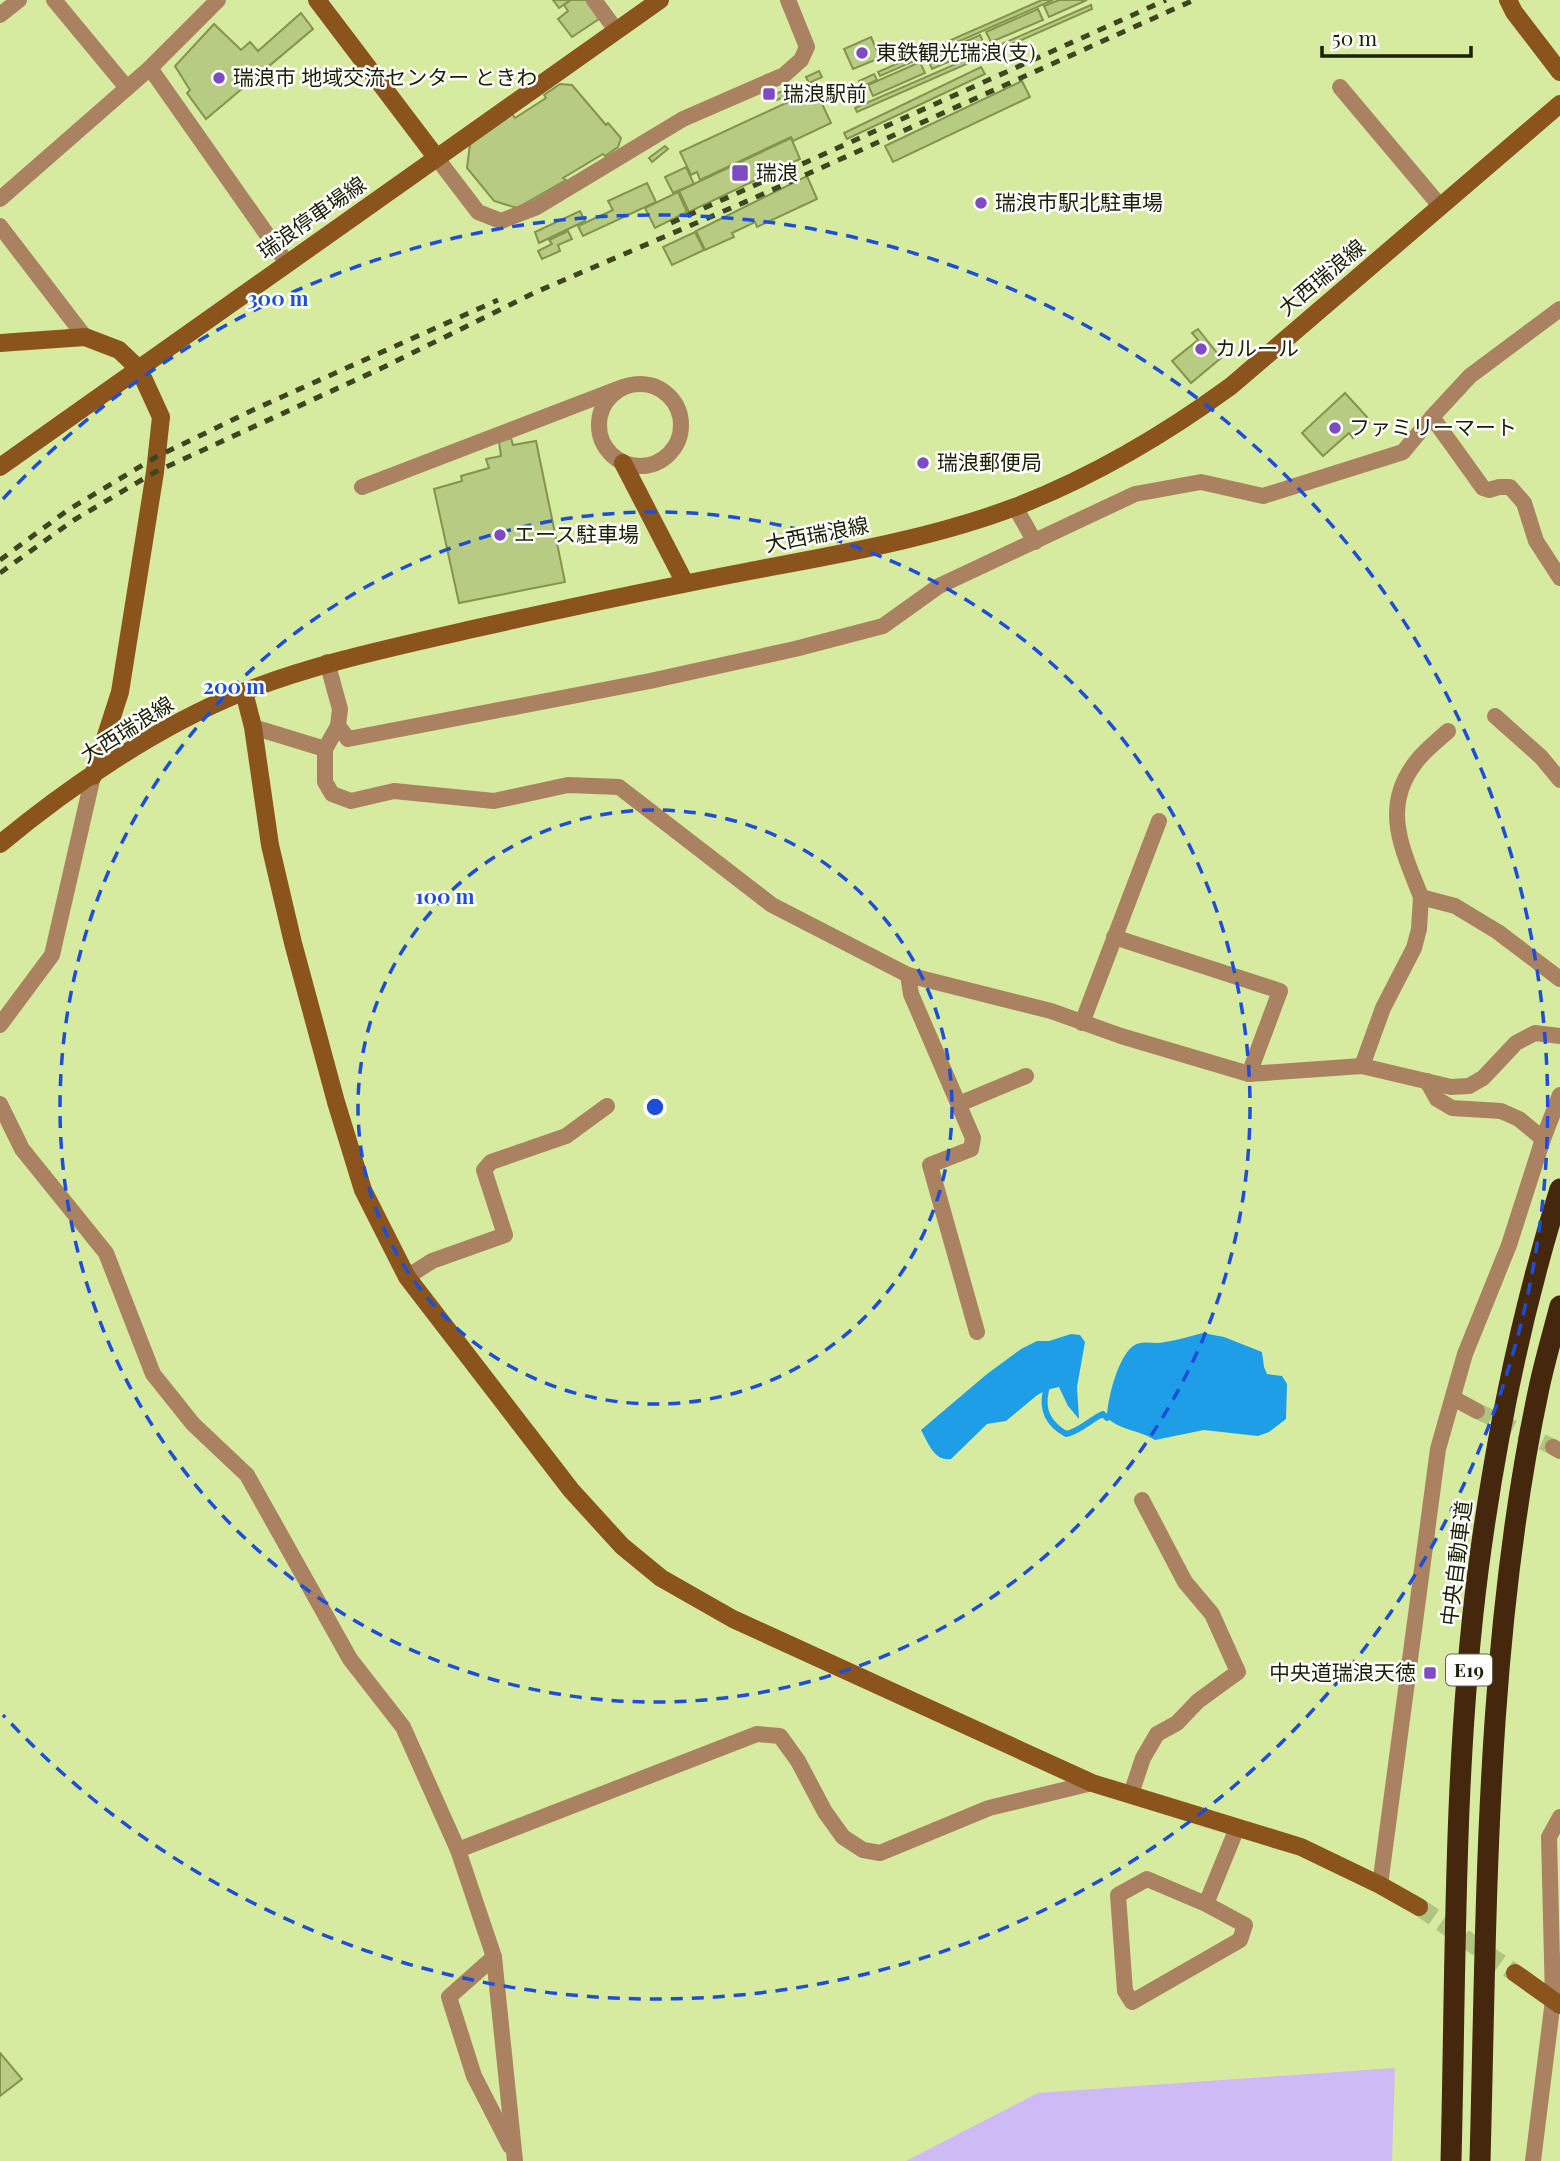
<svg xmlns="http://www.w3.org/2000/svg" width="1560" height="2161" viewBox="0 0 1560 2161" font-family="'Playfair Display','Noto Sans JP',serif">
<style>
.green{fill:#cebaf4}
.water{fill:#1d9ee6}
.lines{fill:none;stroke-linecap:round;stroke-linejoin:round}
.stream{stroke:#1d9ee6;stroke-width:6}
.building{fill:#b8cb82;stroke:#83944c;stroke-width:2}
.street-tunnel{stroke:#b1c381;stroke-width:16;stroke-dasharray:16 8;stroke-linecap:butt}
.secondary-tunnel{stroke:#b1c381;stroke-width:18;stroke-dasharray:18 9;stroke-linecap:butt}
.street{stroke:#aa8262;stroke-width:16}
.secondary{stroke:#8b541d;stroke-width:18}
.highway{stroke:#44270c;stroke-width:21}
.rail{stroke:#3e4621;stroke-width:5;stroke-dasharray:9 9;stroke-linecap:butt}
.ring{fill:none;stroke:#1d4ed8;stroke-width:3.5;stroke-dasharray:12 9}
.poi-dot{fill:#7f4bc3;stroke:#fff;stroke-width:2.5}
.labels{text-anchor:middle;stroke-width:5;stroke-linejoin:round;paint-order:stroke}
.shield{fill:#fff;stroke:#5f644f;stroke-width:2}
.shield-label{font-size:19px;font-weight:bold;fill:#1b2104}
.poi-label{font-size:21px;fill:#1b2104;stroke:#fff;text-anchor:start}
.street-label{font-size:21px;fill:#1b2104;stroke:#fff}
.centre{fill:#1d4ed8;stroke:#fff;stroke-width:3.5}
.ring-label{font-size:21px;text-anchor:middle;font-weight:bold;fill:#1d4ed8;stroke:#fff;stroke-width:5;stroke-linejoin:round;paint-order:stroke}
</style>
<rect width="100%" height="100%" fill="#d7eba0"/>
<path class="green" d="M1395,2068l-3,93h-486l132,-68z"/>
<g class="water">
<path d="M1203,1333l21,4 38,15 2,15 3,7 15,2 5,8 -1,35 -17,13 -11,4 -54,-6 -49,10c-16,-10 -33,-9 -48,-22 0,-18 11,-61 26,-72 10,-7 21,-1 32,-4 13,-2 25,-6 38,-9z"/>
<path d="M1071,1334l9,1 5,7 -8,45 2,32 -11,-13 -9,-19 -13,3 -10,6 -30,25 -19,3 -36,35c-16,3 -23,-16 -30,-29l66,-56 34,-25 16,-8h12z"/>
</g>
<g class="lines">
<path class="stream" d="M1046,1390c-5,21 3,34 20,44 13,-2 25,-15 37,-20l4,4"/>
</g>
<g class="building">
<path d="M553,0h18l-12,8z"/>
<path d="M571,0h15l13,19 -27,18 -14,-18 10,-8 -4,-6z"/>
<path d="M1042,0h11l-173,76 -2,-4z"/>
<path d="M1059,0h28l-38,17 -5,-11z"/>
<path d="M1091,5l1,4 -235,103 -2,-4z"/>
<path d="M1038,9l5,11 -52,22 -5,-10z"/>
<path d="M301,13l12,16 -107,90 -19,-26 3,-3 -15,-24 39,-42 27,26 9,-8 8,9z"/>
<path d="M980,35l5,11 -53,23 -5,-11z"/>
<path d="M871,37l9,21 -27,11 -9,-20z"/>
<path d="M920,62l5,11 -52,23 -5,-11z"/>
<path d="M981,67l4,7 -138,65 -3,-6z"/>
<path d="M819,71l3,6 -13,6 -3,-6z"/>
<path d="M874,74l3,6 -16,7 -2,-6z"/>
<path d="M1022,81l8,16 -137,65 -8,-16z"/>
<path d="M560,84l12,1 34,40 2,-2 13,15 -3,9 -13,9 -2,-2 -40,24 3,2 -49,28 -23,-7 -27,-33 3,-24 42,-30 3,4 31,-20 -2,-3z"/>
<path d="M787,89l2,6 -12,5 -2,-6z"/>
<path d="M818,95l13,28 -38,18 -2,-4 -91,43 -3,-8 -6,3 -11,-23 121,-56 2,6z"/>
<path d="M791,138l9,21 -111,53 -10,-21z"/>
<path d="M665,146l3,3 -16,13 -3,-4z"/>
<path d="M686,167l8,17 -21,9 -8,-16z"/>
<path d="M807,176l10,23 -60,28 -2,-5 -23,11 2,4 -29,13 -9,-19z"/>
<path d="M647,183l9,19 -73,34 -5,-10 35,-16 -5,-9z"/>
<path d="M678,192l9,20 -32,16 -10,-20z"/>
<path d="M580,211l5,10 -46,22 -4,-11z"/>
<path d="M568,231l4,8 -14,6 2,6 -18,8 -4,-8 14,-7 -3,-4z"/>
<path d="M695,232l9,18 -32,15 -9,-18z"/>
<path d="M1198,329l23,29 -30,25 -19,-22 26,-21 -6,-7z"/>
<path d="M1345,393l22,24 -2,2 4,4 -16,15 -4,-5 -26,23 -21,-23z"/>
<path d="M511,438l2,7 23,-4 29,141 -106,21 -25,-114 28,-8 -1,-5 28,-8 -3,-9 15,-3 -2,-14z"/>
<path d="M0,2053l22,26 -22,17z"/>
</g>
<g class="lines">
<path class="street-tunnel" d="M1477,1411l76,36"/>
<path class="secondary-tunnel" d="M1419,1907l96,66"/>
<g class="street">
<path d="M54,0l73,88"/>
<path d="M594,0l22,30"/>
<path d="M0,15l19,-15"/>
<path d="M150,68l137,195"/>
<path d="M1340,87l101,120"/>
<path d="M436,157l42,55 23,9 36,-14 146,-88 101,-44 17,-15 6,-13 -19,-47"/>
<path d="M0,199l150,-131 68,-68"/>
<path d="M0,226l85,111"/>
<path d="M1560,309l-90,67 -38,41 -29,35 -140,44 -62,-14 -66,12 -196,92 -56,40 -88,23 -145,32 -302,58 -10,-13 -13,23v33l7,12 19,7 43,-10 100,10 74,-16 51,2 153,118 136,70 143,36 70,25 128,38 113,-8 89,21 18,-1 14,-8 33,-35 19,-10 25,3"/>
<circle cx="640" cy="425" r="41"/>
<path d="M1432,417l51,71 6,2 10,-3h11l14,16 12,38 24,37"/>
<path d="M362,487l261,-100"/>
<path d="M1015,507l20,35"/>
<path d="M327,662l13,47 -2,17"/>
<path d="M1495,716l46,41 19,23"/>
<path d="M253,727l72,22"/>
<path d="M1421,897c-18,-47 -41,-89 -5,-135 8,-11 21,-21 32,-31"/>
<path d="M1114,937l166,54 -31,83"/>
<path d="M908,975l3,19 62,144 -2,11 -41,16 47,167"/>
<path d="M1082,1023l77,-202"/>
<path d="M0,1025l52,-70 41,-179"/>
<path d="M1362,1066l21,-58 31,-60 5,-19 2,-32 34,9 43,26 62,47"/>
<path d="M1427,1081l10,18 15,9 49,3 18,8 24,20 17,-44"/>
<path d="M0,1104l22,45 84,104 47,121 40,50 54,51 103,184 53,68 55,123 36,107 21,204"/>
<path d="M959,1104l67,-28"/>
<path d="M407,1277l25,-16 73,-26 -21,-65 7,-8 75,-26 41,-30"/>
<path d="M1453,1398l24,13"/>
<path d="M1553,1447l7,4"/>
<path d="M1131,1794l12,-36 14,-24 20,-11 21,-22 40,-29 -26,-58 -27,-32 -43,-82"/>
<path d="M458,1850l299,-116 23,2 18,25 27,51 18,25 20,13 17,3 109,-45 103,-25"/>
<path d="M1380,1885l58,-436 27,-95 44,-109 34,-106"/>
<path d="M1206,1904l-59,-25 -29,16 7,96 7,11 108,-62 5,-15 -39,-21 31,-76"/>
<path d="M494,1957l-45,40 25,79 36,70"/>
<path d="M1533,2161l20,-161 -4,-163 11,-20"/>
</g>
<g class="secondary">
<path d="M317,0l119,157"/>
<path d="M1508,0l6,12 46,60"/>
<path d="M0,343l85,-6 34,13 20,19 22,48 -6,55 -35,220 -27,84"/>
<path d="M623,463l62,120"/>
<path d="M0,467l660,-467"/>
<path d="M244,692l9,35 17,118 23,98 43,159 27,88 44,87 164,213 51,56 39,32 72,41 359,164 209,64 79,38 39,22"/>
<path d="M0,844c70,-58 158,-118 243,-152 74,-29 148,-44 225,-62 94,-21 187,-41 282,-59 89,-17 180,-32 265,-64 78,-30 149,-72 216,-121l329,-282"/>
<path d="M1515,1973l45,32"/>
</g>
<g class="highway">
<path d="M1451,2161c5,-196 2,-395 27,-590 17,-130 43,-258 82,-382"/>
<path d="M1480,2161c7,-258 5,-520 59,-773 6,-28 14,-55 21,-82"/>
</g>
<g class="rail">
<path d="M671,223l495,-223"/>
<path d="M0,560l68,-50 88,-53 99,-48 243,-109"/>
<path d="M0,573l74,-53 81,-48 229,-105 152,-75 216,-93 442,-199"/>
</g>
</g>
<g class="ring">
<circle cx="655" cy="1107" r="297"/>
<circle cx="655" cy="1107" r="595"/>
<path d="M3 499A892 892 0 1 1 3 1715"/>
</g>
<g class="poi-dot">
<circle cx="862" cy="53" r="7"/>
<circle cx="219" cy="78" r="7"/>
<rect x="762" y="87" width="14" height="14" rx="3.5"/>
<rect x="731" y="164" width="18" height="18" rx="3.5"/>
<circle cx="981" cy="203" r="7"/>
<circle cx="1201" cy="349" r="7"/>
<circle cx="1335" cy="428" r="7"/>
<circle cx="923" cy="463" r="7"/>
<circle cx="500" cy="535" r="7"/>
<rect x="1423" y="1666" width="14" height="14" rx="3.5"/>
</g>
<g class="labels">
<rect class="shield" x="1446" y="1654.5" width="46" height="31" rx="5"/>
<g class="shield-label">
<text x="1469" y="1677">E19</text>
</g>
<g class="poi-label">
<text x="876" y="60">東鉄観光瑞浪(支)</text>
<text x="233" y="85">瑞浪市 地域交流センター ときわ</text>
<text x="783" y="101">瑞浪駅前</text>
<text x="756" y="180">瑞浪</text>
<text x="995" y="210">瑞浪市駅北駐車場</text>
<text x="1215" y="356">カルール</text>
<text x="1349" y="435">ファミリーマート</text>
<text x="937" y="470">瑞浪郵便局</text>
<text x="514" y="542">エース駐車場</text>
<text x="1416" y="1680" text-anchor="end">中央道瑞浪天徳</text>
</g>
<g class="street-label">
<text transform="translate(312 218) rotate(-35)" y="7">瑞浪停車場線</text>
<text transform="translate(1322 278) rotate(-40)" y="7">大西瑞浪線</text>
<text transform="translate(817 535) rotate(-11)" y="7">大西瑞浪線</text>
<text transform="translate(127 730) rotate(-32)" y="7">大西瑞浪線</text>
<text transform="translate(1457 1563) rotate(-83)" y="7">中央自動車道</text>
</g>
</g>
<circle cx="655" cy="1107" r="10" class="centre"/>
<g class="ring-label">
<text x="278" y="306">300 m</text>
<text x="234" y="694">200 m</text>
<text x="445" y="904">100 m</text>
</g>
<path d="M1322 46v10h149v-10" fill="none" stroke="#1b2104" stroke-width="3.5"/>
<text x="1332" y="46" font-size="21" fill="#1b2104" stroke="#ffffff" stroke-width="5" paint-order="stroke">50 m</text>
</svg>
